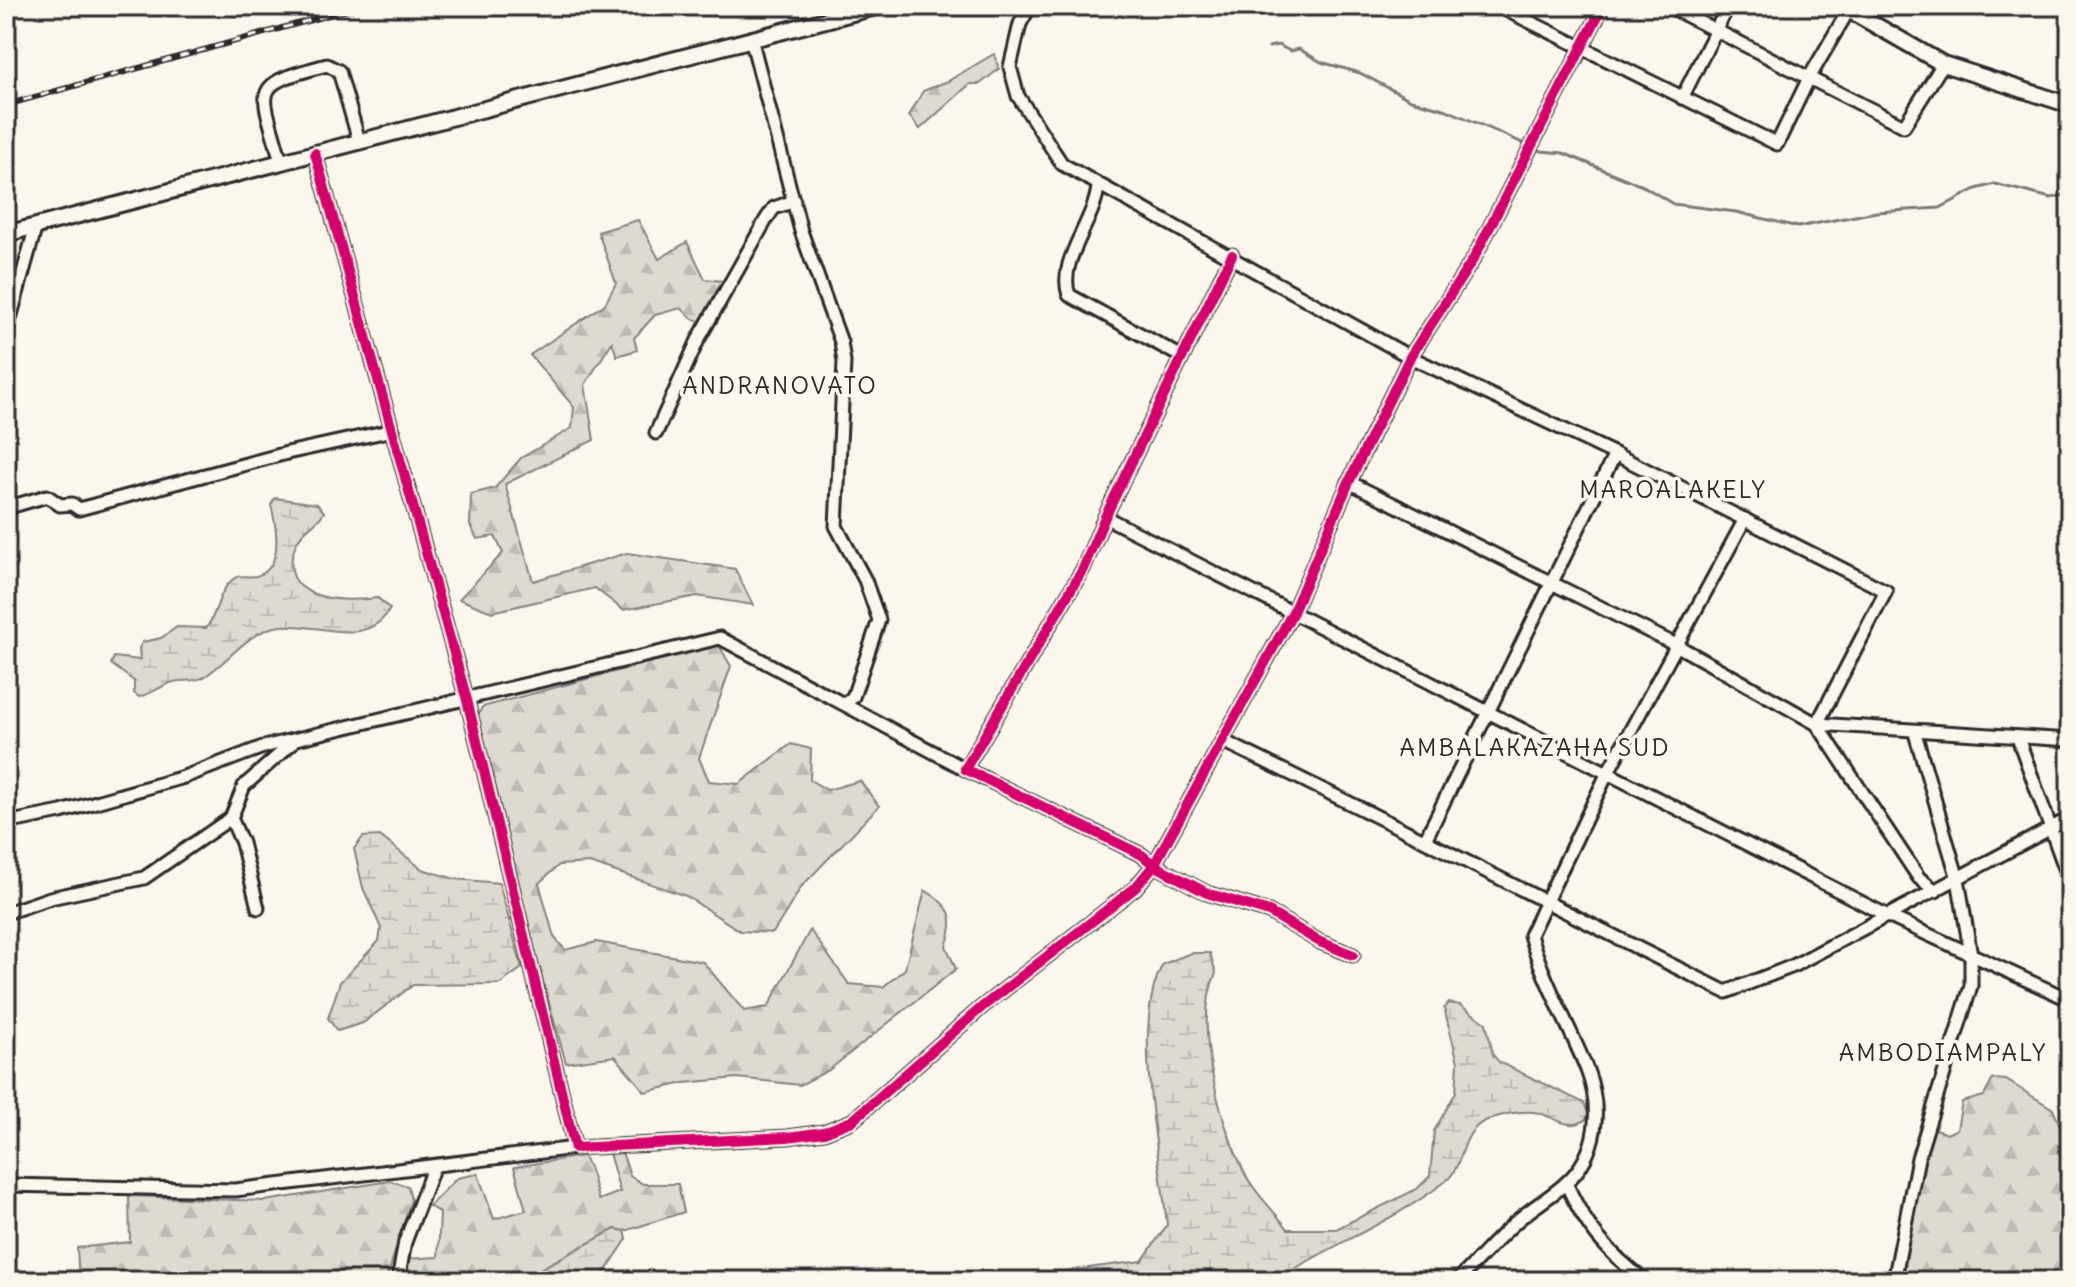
<svg xmlns="http://www.w3.org/2000/svg" width="2076" height="1287" viewBox="0 0 2076 1287" font-family="Delius,sans-serif">
<style>
.forest{fill:url(#forest-firs);stroke:#84827e;stroke-width:2}
.wetland{fill:url(#wetland-marsh);stroke:#84827e;stroke-width:2}
.lines{fill:none;stroke-linecap:round;stroke-linejoin:round}
.stream{stroke:#7b7a75;stroke-width:3}
.minor-casing{stroke:#2b2b2b;stroke-width:17}
.major-casing{stroke:#2b2b2b;stroke-width:20}
.minor{stroke:#fbf7ec;stroke-width:11}
.major{stroke:#fbf7ec;stroke-width:14}
.rail-casing{stroke:#2b2b2b;stroke-width:6}
.rail{stroke:#fbf7ec;stroke-width:3;stroke-dasharray:9;stroke-linecap:butt}
.cycleway-casing{stroke:#fbf7ec;stroke-width:15}
.cycleway{stroke:#d6006c;stroke-width:10}
.labels{text-anchor:middle;stroke-width:7;stroke-linejoin:round;paint-order:stroke}
.neighbourhood-label{font-size:24px;letter-spacing:2px;fill:#2b2b2b;stroke:#fbf7ec}
</style>
<defs>
<pattern id="forest-firs" width="22" height="20" patternUnits="userSpaceOnUse" patternTransform="scale(2)"><rect width="22" height="20" fill="#dddad0"/><path d="M5 1l3.5 6h-7zM16 11l3.5 6h-7z" fill="#bebbb3"/></pattern>
<pattern id="wetland-marsh" width="20" height="14" patternUnits="userSpaceOnUse" patternTransform="scale(2)"><rect width="20" height="14" fill="#dddad0"/><path d="M1 5h8M5 5V1M11 12h8M15 12V8" fill="none" stroke="#bebbb3"/></pattern>
</defs>
<rect width="100%" height="100%" fill="#fbf7ec"/>
<filter id="ink" filterUnits="userSpaceOnUse"><feTurbulence type="fractalNoise" baseFrequency=".0125" numOctaves="2"/><feDisplacementMap in="SourceGraphic" scale="16" xChannelSelector="R" yChannelSelector="G"/><feConvolveMatrix kernelMatrix="1 2 1 2 8 2 1 2 1" color-interpolation-filters="sRGB"/></filter>
<g filter="url(#ink)">
<g class="forest">
<path d="M994,54l5,15 -19,15h-10l-50,45 -11,-13 14,-25 25,-10z"/>
<path d="M638,220l21,39 28,-17 18,37 18,2 3,27 -12,17 -21,-6 -12,-11 -26,7 -21,23 3,12 -20,6 -5,-14 -27,43 9,55 -89,44 28,97 94,-28 108,16 18,36 -56,-9 -74,14 -28,-22 -103,24 -33,-13 44,-46 -8,-17 -18,3 -7,-14 1,-31 24,-6 26,-30 51,-30 2,-21 -44,-52 75,-51 11,-21 -18,-51z"/>
<path d="M718,644l13,22 -32,92 10,23 30,3 52,-40 20,5 -1,31 17,10 33,-9 19,25 -77,80 -29,47 -33,-2 -54,-35 -96,-33 -31,2 -20,18 15,54 11,13 32,-8 106,20 41,49 24,-4 42,-77 39,54 34,3 22,-18 20,-79c26,17 32,26 21,56l10,23 -127,101 -29,15 -63,-7 -53,5 -39,9 -30,-36 -49,7 -50,-177 -39,-168 5,-11z"/>
<path d="M1993,1079l13,1 47,29 17,42v130h-167l17,-117 14,-36 13,6 10,-5 5,-27 22,-6z"/>
<path d="M622,1152l8,24 13,8h35l6,28 -59,19 -10,-2 -97,52h-115l3,-22 32,-2 2,-44 -11,-7 28,-28 21,-4 16,45 32,-9 -12,-43 69,-11c10,14 10,29 16,44l21,-8 -11,-39z"/>
<path d="M390,1181l18,5 3,14 -25,81h-307l-2,-33 53,-6 -1,-46 136,5z"/>
</g>
<g class="wetland">
<path d="M275,498l42,6 7,8c-7,13 -22,17 -28,32 -23,57 46,59 82,54l12,11c-24,41 -73,13 -109,17 -32,3 -52,36 -77,51 -10,6 -21,2 -31,5 -12,4 -22,12 -34,15l-5,-4v-12l-23,-17 3,-7 26,3 -1,-12 4,-6 18,-4 16,-11 29,1c12,-14 11,-35 26,-48 8,-7 14,-2 24,-4 29,-7 20,-52 15,-71z"/>
<path d="M380,836l42,33 33,10 44,4 23,85 -22,16 -87,1 -50,38 -26,8 -9,-13 12,-36 39,-41 2,-13 -18,-40 -9,-39 9,-12z"/>
<path d="M1191,953h19l6,20c-24,51 4,148 27,197 10,21 31,41 45,59h48l81,-40 13,-13 4,-45 22,-39 2,-30 -14,-54 4,-5 12,2 26,18 7,32 6,7 85,41 5,13c-14,16 -29,5 -44,-1 -16,-7 -44,-1 -60,6 -25,11 -20,44 -39,60 -47,37 -104,59 -155,90l-1,10h-248l15,-9 85,-11 25,-36c-7,-69 -37,-203 -4,-261z"/>
<path d="M615,1229l10,2 2,8 -28,42h-81z"/>
</g>
<g class="lines">
<path class="stream" d="M1269,47l9,-2 12,6 9,-2 22,13 39,11 51,27 36,10 94,41 22,2 82,34 28,17 63,8 62,15 78,-15 64,-4 36,-19 19,-5 56,14 19,-4"/>
<defs>
<g id="minor">
<path d="M1030,6l-10,18 -10,43 8,29 44,68 348,193 205,97 271,137 -69,133 102,154 17,13"/>
<path d="M1498,6l279,138 32,-66 95,48 39,-62"/>
<path d="M1668,6l141,72 42,-72"/>
<path d="M751,38l50,193 40,111 3,20 -8,164 29,54 14,40 -26,77 -8,7"/>
<path d="M1682,98l46,-92"/>
<path d="M315,153l152,547 108,448 213,-11 36,-5 28,-11 130,-114 153,-119 19,-23 53,28 62,19 51,30 33,13"/>
<path d="M281,162c-19,-74 -35,-76 46,-97l12,6 20,70"/>
<path d="M1098,187c-4,36 -41,74 -29,108l113,62"/>
<path d="M1232,255l-127,262 -22,52 -118,200 177,86 12,10 139,-253 56,-130 61,-125 64,-99 129,-252"/>
<path d="M6,333l30,-107"/>
<path d="M656,433l42,-93 69,-122 7,-10 20,-7"/>
<path d="M1349,482l327,163 141,79 253,16"/>
<path d="M6,508l41,-12 13,9 12,-1 7,5 208,-56 106,-23"/>
<path d="M1105,517l783,399 182,84"/>
<path d="M2018,738l52,144"/>
<path d="M1223,741c169,81 335,168 503,251l67,-26 277,-148"/>
<path d="M231,818l11,25 16,65"/>
<path d="M6,823l55,-11 123,-35 79,-30 457,-109 245,131"/>
<path d="M1426,838l189,-384"/>
<path d="M6,913l44,-15 94,-20 87,-60 13,-32 48,-43"/>
<path d="M1566,1183c20,45 40,68 79,98"/>
<path d="M6,1185l229,5 340,-42"/>
<path d="M398,1281l7,-39 29,-76"/>
<path d="M1457,1281c21,-20 39,-42 61,-61 15,-13 34,-24 48,-37 32,-29 36,-74 21,-113 -18,-46 -43,-87 -57,-135l78,-163 137,-253"/>
<path d="M1894,1281l24,-123 53,-172v-31l-13,-76 -43,-146"/>
</g>
<g id="major">
<path d="M1842,6l101,58 127,41"/>
<path d="M6,234l873,-228"/>
</g>
</defs>
<use href="#minor" class="minor-casing"/>
<use href="#major" class="major-casing"/>
<use href="#minor" class="minor"/>
<use href="#major" class="major"/>
<defs>
<path id="rail" d="M6,105l355,-99"/>
</defs>
<use href="#rail" class="rail-casing"/>
<use href="#rail" class="rail"/>
<defs>
<g id="cycleway">
<path d="M315,153l152,547 108,448 213,-11 36,-5 28,-11 130,-114 153,-119 19,-23 53,28 62,19 51,30 33,13"/>
<path d="M1232,255l-127,262 -22,52 -118,200 177,86 12,10 139,-253 56,-130 61,-125 64,-99 129,-252"/>
</g>
</defs>
<use href="#cycleway" class="cycleway-casing"/>
<use href="#cycleway" class="cycleway"/>
</g>
</g>
<g class="labels">
<g class="neighbourhood-label">
<text x="780" y="394">ANDRANOVATO</text>
<text x="1673" y="498">MAROALAKELY</text>
<text x="1535" y="756">AMBALAKAZAHA SUD</text>
<text x="1943" y="1061">AMBODIAMPALY</text>
</g>
</g>
<rect width="2076" height="1287" fill="none" stroke="#fbf7ec" stroke-width="32"/>
<rect x="16" y="16" width="2044" height="1255" fill="none" stroke="#2b2b2b" stroke-width="3" filter="url(#ink)"/>
</svg>
